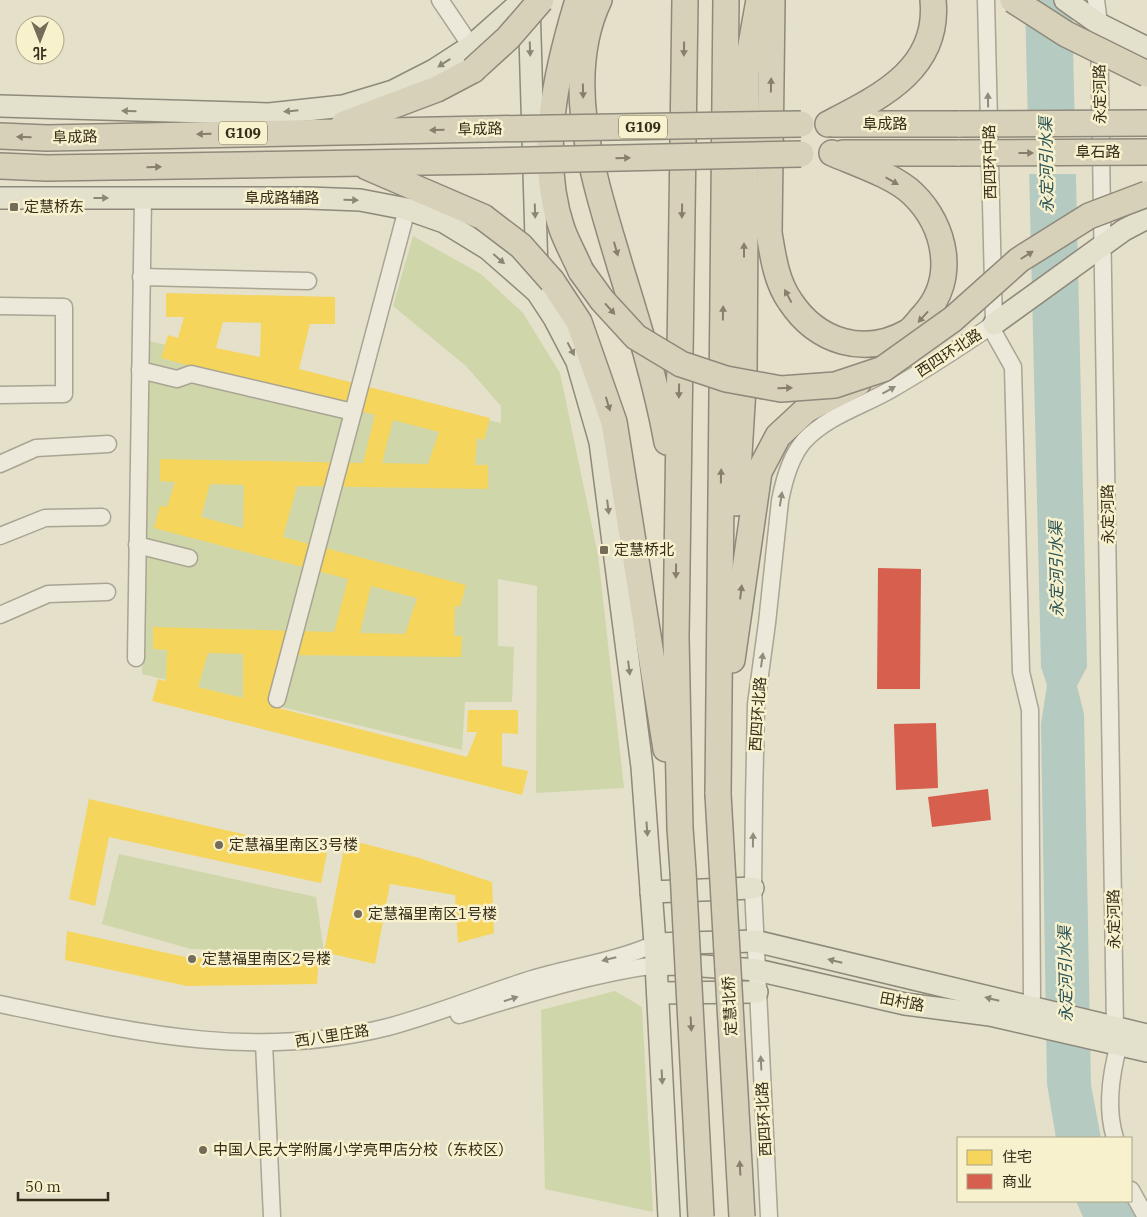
<svg xmlns="http://www.w3.org/2000/svg" width="1147" height="1217" viewBox="0 0 1147 1217" font-family="'IBM Plex Serif','Noto Sans SC',serif">
<style>
.green{fill:#cfd6aa}
.water{fill:#b5cac0}
.pier{fill:#e4e0c9}
.homes{fill:#f6d55c;fill-rule:evenodd}
.shops{fill:#d6604d}
.lines{fill:none;stroke-linecap:round;stroke-linejoin:round}
.minor-casing{stroke:#a9a493;stroke-width:19}
.major-casing{stroke:#8e897a;stroke-width:24}
.highway-casing{stroke:#8e897a;stroke-width:28}
.minor{stroke:#ece9db;stroke-width:16}
.major{stroke:#e3e0cc;stroke-width:21}
.highway{stroke:#d7d1ba;stroke-width:25}
.highway-bridge-casing{stroke:#8e897a;stroke-width:28;stroke-linecap:butt}
.highway-bridge{stroke:#d7d1ba;stroke-width:25}
.oneway{fill:#8d8674}
.oneway2{fill:#877f6a}
.oneway3{fill:#928b7b}
.poi-dot{fill:#746c58;stroke:#f7f1cd;stroke-width:2}
.labels{text-anchor:middle;stroke-width:5;stroke-linejoin:round;paint-order:stroke}
.shield{fill:#f7f1cd;stroke:#716850;stroke-width:1}
.shield-label{font-size:14px;font-weight:bold;fill:#372d1b}
.street-label{font-size:15px;fill:#372d1b;stroke:#f7f1cd}
.poi-label{font-size:15px;fill:#372d1b;stroke:#f7f1cd;text-anchor:start}
.water-label{font-size:16px;font-style:italic;fill:#2a5357;stroke:#f7f1cd}
</style>
<rect width="100%" height="100%" fill="#e4e0c9"/>
<g class="green">
<path d="M413,236l68,38 42,39 37,60 38,182 26,233 -88,5 1,-207 -39,-7v67l16,1 -2,55h-47l-3,48 -320,-76 7,-333 352,82v-17l-36,-41 -72,-59z"/>
<path d="M119,854l197,43 8,55 -133,-3 -89,-25z"/>
<path d="M615,991l27,16 11,205 -108,-23 -4,-179z"/>
</g>
<g class="water">
<path d="M1025,0h47l15,667 -10,19 7,28 7,371 10,53h-45l-9,-54 -6,-360 6,-39 -6,-18z"/>
<path d="M1076,1201h51l9,16h-53z"/>
</g>
<path class="pier" d="M1077,113l1,61h-51l-2,-60z"/>
<g class="homes">
<path d="M166,293l169,4v27h-25l-11,45 191,49 -6,22 -7,-2 -2,27h13v24l-191,-3 -14,51 183,48 -6,22 -5,-1 -1,30h8l-1,21 -176,-2 -14,51 196,51 10,-25h-10l1,-22h50v24l-16,-1v33l26,5 -6,24 -370,-94 6,-22 8,2 1,-31 -14,-1v-22l181,5 14,-53 -194,-51 6,-22 7,1 8,-25 -15,-1v-22l203,4 12,-48 -214,-57 7,-23 10,3 6,-21h-18zM223,322l38,1 -1,34 -44,-9zM393,420l46,12 -11,32 -46,-1zM210,484l34,1 -1,43 -42,-11zM371,586l46,12 -12,36 -45,-1zM208,653l35,1v44l-45,-11z"/>
<path d="M89,799l238,54 -6,30 -212,-46 -14,69 -26,-7z"/>
<path d="M346,839l73,19 73,24 2,51 -36,10 -3,-48 -65,-11 -15,80 -51,-12z"/>
<path d="M67,931l123,27h129l-2,26 -130,2 -122,-26z"/>
</g>
<g class="shops">
<path d="M878,568l43,1 -1,120h-43z"/>
<path d="M936,723l2,65 -42,2 -2,-66z"/>
<path d="M988,789l3,31 -59,7 -4,-30z"/>
</g>
<g class="lines">
<defs>
<g id="minor">
<path d="M440,0l31,46"/>
<path d="M1096,0l3,24 16,1004"/>
<path d="M141,277l167,4"/>
<path d="M0,306l64,1v87l-64,1"/>
<path d="M990,326l23,41 8,305 9,38 2,287"/>
<path d="M140,370l37,9 14,-5 162,38"/>
<path d="M0,464l36,-16 72,-4"/>
<path d="M0,536l45,-18 57,-1"/>
<path d="M137,545l52,13"/>
<path d="M0,615l48,-21 59,-2"/>
<path d="M136,658l7,-460"/>
<path d="M277,699l130,-490"/>
<path d="M0,1004c132,28 254,57 388,23 49,-13 96,-33 144,-48 41,-12 84,-18 123,-35"/>
<path d="M459,1015c65,-20 130,-41 197,-50"/>
<path d="M264,1043l8,174"/>
<path d="M1115,1138c-9,-29 -4,-65 4,-94"/>
<path d="M1131,1190l15,27"/>
<path d="M769,1217l-16,-329 1,-87 2,-97 11,-81 13,-122c4,-21 10,-44 24,-60 23,-25 58,-35 86,-51 35,-20 70,-43 104,-66l-8,-324"/>
</g>
<g id="major">
<path d="M1065,0l34,24 48,24"/>
<path d="M529,3l8,269"/>
<path d="M0,106l269,8 74,-8 50,-15 41,-21 37,-24 52,-46"/>
<path d="M0,198h309l51,2 47,9 37,13 44,27 49,43 17,26 23,44 23,80 42,325 13,177 14,273"/>
<path d="M994,324l130,-94 23,-12"/>
<path d="M651,892l102,-4"/>
<path d="M655,944l100,-3 392,94"/>
<path d="M656,965l19,-1 82,6 148,34 85,11 157,36"/>
<path d="M658,993l99,-1"/>
</g>
<g id="highway">
<path d="M578,0c-22,72 -41,155 -16,229 5,14 13,28 19,42"/>
<path d="M599,0c-39,82 -3,184 21,266 18,58 36,116 47,176"/>
<path d="M772,0l-3,233c4,23 7,48 21,68 27,41 74,56 118,31 6,-4 11,-12 16,-17 33,-36 22,-89 -11,-121 -18,-18 -58,-31 -81,-41"/>
<path d="M344,124l93,-35 36,-19"/>
<path d="M828,124c52,-27 112,-55 105,-124"/>
<path d="M833,124h128"/>
<path d="M0,136l47,2 439,-9"/>
<path d="M843,153h117"/>
<path d="M0,166l47,2 440,-7"/>
<path d="M367,167l116,50"/>
<path d="M552,281l27,41 35,100 52,327"/>
<path d="M736,503l8,-131 2,-299 13,-73"/>
<path d="M732,660l27,-188 19,-36 28,-26 52,-27"/>
<path d="M718,794l8,-794"/>
<path d="M683,871l-3,-43 -4,-190 9,-638"/>
</g>
</defs>
<use href="#minor" class="minor-casing"/>
<use href="#major" class="major-casing"/>
<use href="#highway" class="highway-casing"/>
<use href="#minor" class="minor"/>
<use href="#major" class="major"/>
<use href="#highway" class="highway"/>
<defs>
<g id="highway-bridge">
<path d="M1013,0l53,34 81,40"/>
<path d="M473,70l35,-32 33,-38"/>
<path d="M961,124l186,-1"/>
<path d="M486,129l315,-5"/>
<path d="M960,153l187,-1"/>
<path d="M487,161l314,-7"/>
<path d="M483,217l38,29 31,35"/>
<path d="M581,271l21,29 34,37 45,27 45,15 55,10 54,-4 48,-16 70,-50 66,-59 70,-44 58,-22"/>
<path d="M718,794l24,423"/>
<path d="M683,871l18,346"/>
</g>
</defs>
<use href="#highway-bridge" class="highway-bridge-casing"/>
<use href="#highway-bridge" class="highway-bridge"/>
</g>
<defs><path id="oneway-solid" d="M-6-.8H1V-3.2L6.5 0L1 3.2V.8H-6Z" transform="scale(1.25)"/></defs>
<g class="oneway">
<use href="#oneway-solid" transform="translate(530 49) rotate(88)"/>
<use href="#oneway-solid" transform="translate(444 63) rotate(147)"/>
<use href="#oneway-solid" transform="translate(129 111) rotate(-178)"/>
<use href="#oneway-solid" transform="translate(291 111) rotate(174)"/>
<use href="#oneway-solid" transform="translate(101 198)"/>
<use href="#oneway-solid" transform="translate(351 200) rotate(2)"/>
<use href="#oneway-solid" transform="translate(535 211) rotate(88)"/>
<use href="#oneway-solid" transform="translate(499 259) rotate(41)"/>
<use href="#oneway-solid" transform="translate(571 349) rotate(62)"/>
<use href="#oneway-solid" transform="translate(608 507) rotate(83)"/>
<use href="#oneway-solid" transform="translate(629 668) rotate(83)"/>
<use href="#oneway-solid" transform="translate(647 829) rotate(86)"/>
<use href="#oneway-solid" transform="translate(835 961) rotate(-166)"/>
<use href="#oneway-solid" transform="translate(992 999) rotate(-166)"/>
<use href="#oneway-solid" transform="translate(662 1077) rotate(87)"/>
</g>
<g class="oneway2">
<use href="#oneway-solid" transform="translate(684 49) rotate(91)"/>
<use href="#oneway-solid" transform="translate(771 85) rotate(-89)"/>
<use href="#oneway-solid" transform="translate(583 91) rotate(89)"/>
<use href="#oneway-solid" transform="translate(437 130) rotate(179)"/>
<use href="#oneway-solid" transform="translate(204 134) rotate(179)"/>
<use href="#oneway-solid" transform="translate(24 137) rotate(-178)"/>
<use href="#oneway-solid" transform="translate(1026 153)"/>
<use href="#oneway-solid" transform="translate(623 158) rotate(-1)"/>
<use href="#oneway-solid" transform="translate(154 167) rotate(-1)"/>
<use href="#oneway-solid" transform="translate(892 181) rotate(30)"/>
<use href="#oneway-solid" transform="translate(682 211) rotate(91)"/>
<use href="#oneway-solid" transform="translate(616 249) rotate(74)"/>
<use href="#oneway-solid" transform="translate(744 250) rotate(-90)"/>
<use href="#oneway-solid" transform="translate(1027 255) rotate(-32)"/>
<use href="#oneway-solid" transform="translate(788 296) rotate(-118)"/>
<use href="#oneway-solid" transform="translate(610 309) rotate(48)"/>
<use href="#oneway-solid" transform="translate(723 313) rotate(-89)"/>
<use href="#oneway-solid" transform="translate(923 317) rotate(132)"/>
<use href="#oneway-solid" transform="translate(785 388) rotate(-1)"/>
<use href="#oneway-solid" transform="translate(679 391) rotate(91)"/>
<use href="#oneway-solid" transform="translate(608 404) rotate(73)"/>
<use href="#oneway-solid" transform="translate(721 476) rotate(-89)"/>
<use href="#oneway-solid" transform="translate(676 571) rotate(91)"/>
<use href="#oneway-solid" transform="translate(741 592) rotate(-83)"/>
<use href="#oneway-solid" transform="translate(691 1024) rotate(87)"/>
<use href="#oneway-solid" transform="translate(740 1168) rotate(-93)"/>
</g>
<g class="oneway3">
<use href="#oneway-solid" transform="translate(988 100) rotate(-91)"/>
<use href="#oneway-solid" transform="translate(889 390) rotate(-29)"/>
<use href="#oneway-solid" transform="translate(781 499) rotate(-81)"/>
<use href="#oneway-solid" transform="translate(762 660) rotate(-82)"/>
<use href="#oneway-solid" transform="translate(753 840) rotate(-89)"/>
<use href="#oneway-solid" transform="translate(609 959) rotate(166)"/>
<use href="#oneway-solid" transform="translate(511 999) rotate(-17)"/>
<use href="#oneway-solid" transform="translate(761 1063) rotate(-93)"/>
</g>
<g class="poi-dot">
<rect x="9" y="202" width="10" height="10" rx="2.5"/>
<rect x="599" y="545" width="10" height="10" rx="2.5"/>
<circle cx="219" cy="845" r="5"/>
<circle cx="358" cy="914" r="5"/>
<circle cx="192" cy="959" r="5"/>
<circle cx="203" cy="1150" r="5"/>
</g>
<g class="labels">
<g class="shield">
<rect x="619" y="115.5" width="48" height="23" rx="4"/>
<rect x="219" y="121.5" width="48" height="23" rx="4"/>
</g>
<g class="shield-label">
<text x="643" y="132">G109</text>
<text x="243" y="138">G109</text>
</g>
<g class="street-label">
<text transform="translate(1100 94) rotate(-91)" y="5">永定河路</text>
<text x="885" y="129">阜成路</text>
<text transform="translate(480 129) rotate(-1)" y="5">阜成路</text>
<text transform="translate(75 137) rotate(-1)" y="5">阜成路</text>
<text x="1098" y="157">阜石路</text>
<text transform="translate(990 162) rotate(-91)" y="5">西四环中路</text>
<text x="282" y="203">阜成路辅路</text>
<text transform="translate(949 353) rotate(-33)" y="5">西四环北路</text>
<text transform="translate(1108 514) rotate(-91)" y="5">永定河路</text>
<text transform="translate(758 714) rotate(-86)" y="5">西四环北路</text>
<text transform="translate(1114 919) rotate(-91)" y="5">永定河路</text>
<text transform="translate(902 1002) rotate(11)" y="5">田村路</text>
<text transform="translate(730 1006) rotate(-93)" y="5">定慧北桥</text>
<text transform="translate(332 1036) rotate(-9)" y="5">西八里庄路</text>
<text transform="translate(764 1119) rotate(-93)" y="5">西四环北路</text>
</g>
<g class="poi-label">
<text x="24" y="212">定慧桥东</text>
<text x="614" y="555">定慧桥北</text>
<text x="229" y="850">定慧福里南区3号楼</text>
<text x="368" y="919">定慧福里南区1号楼</text>
<text x="202" y="964">定慧福里南区2号楼</text>
<text x="213" y="1155">中国人民大学附属小学亮甲店分校（东校区）</text>
</g>
<g class="water-label">
<text transform="translate(1046 165) rotate(-91)" y="6">永定河引水渠</text>
<text transform="translate(1056 569) rotate(-91)" y="6">永定河引水渠</text>
<text transform="translate(1065 974) rotate(-91)" y="6">永定河引水渠</text>
</g>
</g>
<rect x="957" y="1137" width="175" height="65" fill="#f7f1cd" stroke="#aaa386"/>
<rect x="967" y="1150" width="25" height="15" fill="#f6d55c" stroke="#aaa386"/>
<text x="1002" y="1162" font-size="15" fill="#372d1b">住宅</text>
<rect x="967" y="1174" width="25" height="15" fill="#d6604d" stroke="#aaa386"/>
<text x="1002" y="1187" font-size="15" fill="#372d1b">商业</text>
<g transform="translate(40 40) rotate(180)"><circle r="24" fill="#f7f1cd" stroke="#aaa386"/>
<path d="M0-4L9 19L0 12L-9 19Z" fill="#746c58"/>
<text y="-8" font-size="14" font-weight="bold" text-anchor="middle" fill="#372d1b">北</text>
</g>
<path d="M18 1192v8h90v-8" fill="none" stroke="#372d1b" stroke-width="2.5"/>
<text x="25" y="1192" font-size="15" fill="#372d1b" stroke="#f7f1cd" stroke-width="4" paint-order="stroke">50 m</text>
</svg>
